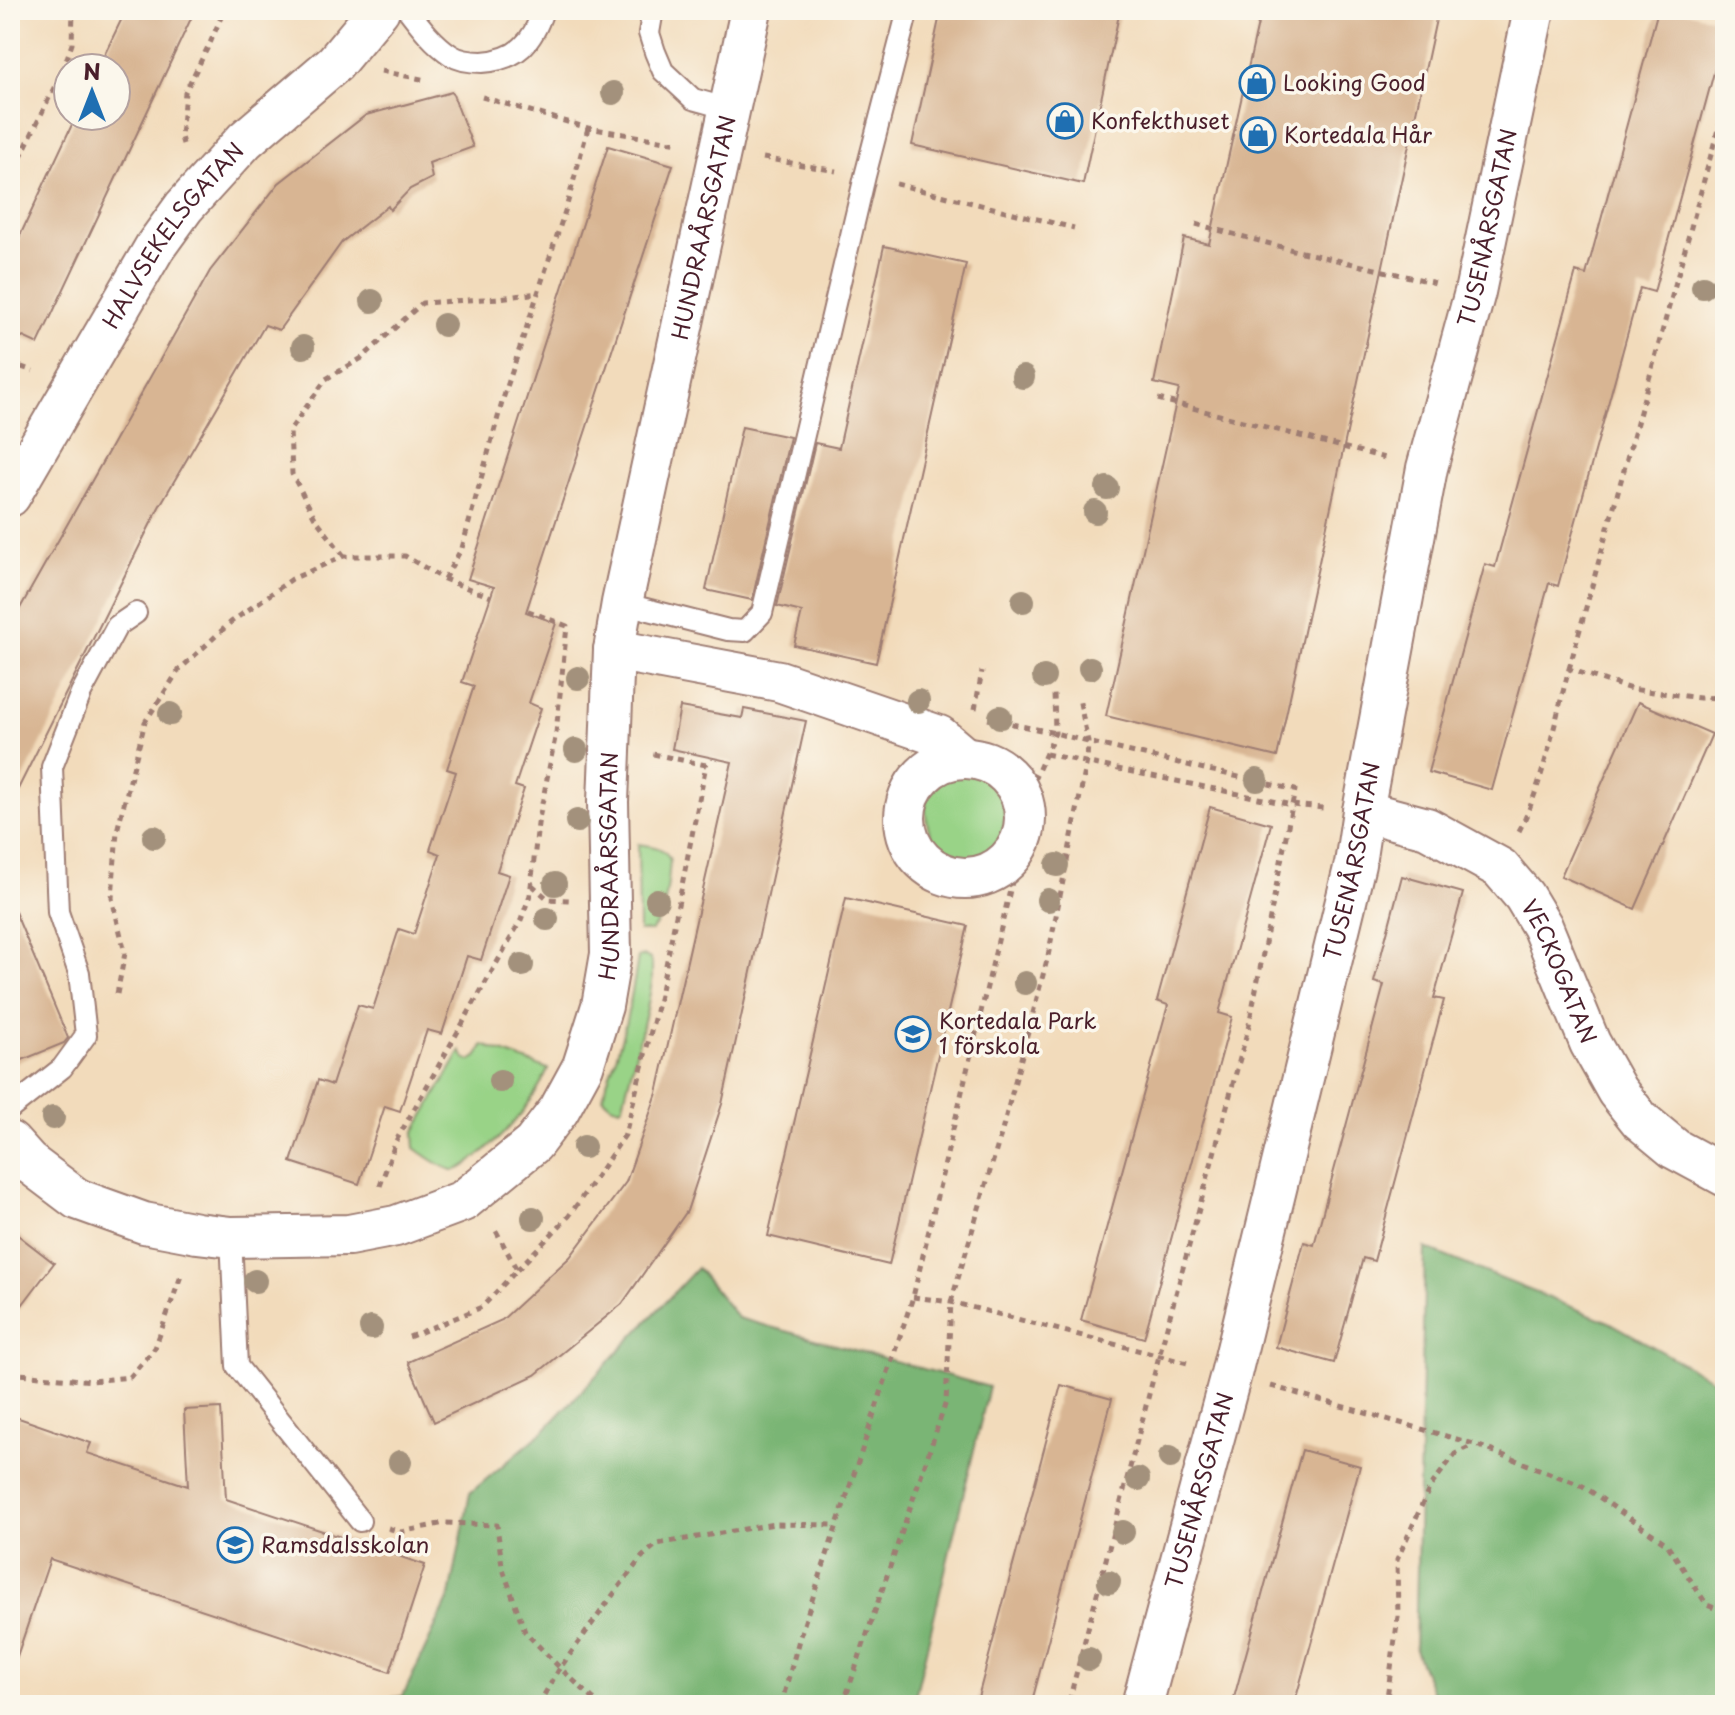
<svg xmlns="http://www.w3.org/2000/svg" width="1735" height="1715" viewBox="0 0 1735 1715" font-family="'Playpen Sans',sans-serif">
<style>
.green{fill:#99d387;stroke:#727959;stroke-width:2}
.forest{fill:#7ab574;stroke:#626a50;stroke-width:2}
.building{fill:#d8b593}
.lines{fill:none;stroke-linecap:round;stroke-linejoin:round}
.lane-casing{stroke:#9e7d73;stroke-width:24}
.street-casing{stroke:#9e7d73;stroke-width:44}
.path{stroke:#9e7d73;stroke-width:5;stroke-dasharray:6 6;stroke-linecap:butt}
.lane{stroke:#fff;stroke-width:20}
.street{stroke:#fff;stroke-width:40}
.tree{fill:#a3917b}
.labels{text-anchor:middle;stroke-width:7;stroke-linejoin:round;paint-order:stroke}
.poi-label{font-size:22px;fill:#4a1f2b;stroke:#fbf7ec;text-anchor:start}
.street-label{font-size:22px;fill:#4a1f2b;stroke:#fbf7ec}
</style>
<rect width="100%" height="100%" fill="#fbf7ec"/>
<filter id="ink" filterUnits="userSpaceOnUse"><feTurbulence type="fractalNoise" baseFrequency=".0125" numOctaves="2"/><feDisplacementMap in="SourceGraphic" scale="16" xChannelSelector="R" yChannelSelector="G"/><feConvolveMatrix kernelMatrix="1 2 1 2 8 2 1 2 1" color-interpolation-filters="sRGB"/></filter>
<filter id="wash" filterUnits="userSpaceOnUse"><feTurbulence type="fractalNoise" baseFrequency=".006" numOctaves="4" result="noise"/><feDisplacementMap in="SourceGraphic" scale="32" xChannelSelector="R" yChannelSelector="G"/><feGaussianBlur stdDeviation="1.8" result="paint"/><feColorMatrix in="noise" values="0 0 0 0 0 0 0 0 0 0 0 0 0 0 0 0 0 1.4 0 .05"/><feComposite in="paint" operator="in"/></filter>
<g filter="url(#wash)">
<rect width="100%" height="100%" fill="#f2dbbb"/>
<g class="green">
<path d="M957,769c69,4 57,94 6,92 -31,-1 -43,-45 -35,-70 4,-12 17,-19 29,-22z"/>
<path d="M638,844c13,2 27,2 32,16 -2,23 -3,54 -19,71h-12z"/>
<path d="M645,956l5,3 2,6v17l-5,27 -24,95 -3,4 -9,-3 -8,-7c2,-16 11,-32 15,-48 10,-32 15,-59 20,-93z"/>
<path d="M483,1045l65,24c-16,36 -42,66 -74,90 -6,4 -13,12 -21,11 -10,-2 -30,-16 -38,-22l-1,-15 47,-82 4,8 6,2 7,-5z"/>
</g>
<g class="forest">
<path d="M1425,1248l184,74 116,65v318h-287l-23,-55z"/>
<path d="M697,1268l41,50 251,69 -76,318h-560l50,-9 47,-100 20,-103 75,-63z"/>
</g>
<g id="blocks">
<g class="building">
<path d="M126,10h69l-157,334 -28,-13v-74l66,-141h40v-48h-18z"/>
<path d="M941,10h179l-37,174 -171,-39z"/>
<path d="M1261,10h177l-161,747 -171,-41 73,-327 -25,-6 30,-145 25,6z"/>
<path d="M1658,10h22l45,12v10l-71,260 -14,-4 -82,298 -9,-3 -57,207 -64,-18 57,-208 10,3 81,-295 10,3z"/>
<path d="M452,92l21,55 -44,16 3,15 -22,11 -20,21 -2,-4 -46,36 -63,88 -14,-5 -106,182 -149,298v-179l200,-355 69,-88 87,-68z"/>
<path d="M608,146l65,19 -147,447 30,11 -27,80 12,5 -26,78 9,3 -27,82 12,4 -28,85 -14,-4 -25,78 -15,-4 -27,81 -15,-5 -26,78 -68,-22 27,-82 14,5 26,-80 15,4 26,-80 15,5 26,-80 -10,-4 26,-78 -9,-3 27,-83 -12,-4 32,-95 -26,-8z"/>
<path d="M884,246l82,18 -90,399 -82,-18 8,-33 -25,-6 38,-163 24,5z"/>
<path d="M742,427l48,10 -38,163 -46,-10z"/>
<path d="M1638,702l74,32 -77,175 -74,-33z"/>
<path d="M680,707l62,11 2,-9 62,12 -84,383 -35,107 -65,93 -87,71 -101,47 -26,-60 94,-42 68,-63 56,-75 31,-89 75,-331 -60,-13z"/>
<path d="M1210,807l61,17 -52,189 13,4 -88,321 -63,-18 87,-315 -11,-4z"/>
<path d="M1402,876l61,17 -29,105 10,2 -70,261 -11,-3 -29,105 -58,-16 28,-105 10,3 70,-260 -10,-3z"/>
<path d="M846,898l122,28 -79,339 -121,-29z"/>
<path d="M10,900l58,138 -4,5 -54,22z"/>
<path d="M10,1229l44,34 -44,58z"/>
<path d="M1061,1385l51,14 -81,306h-55z"/>
<path d="M221,1408l5,91 199,66 -35,107 -340,-113 -34,100 -6,-1v-243l81,28 -4,10 101,33 -4,-76z"/>
<path d="M1302,1450l58,16 -66,239h-62z"/>
</g>
</g>
</g>
<g filter="url(#ink)">
<use href="#blocks" fill-opacity="0" stroke="#9e7d73" stroke-width="2"/>
<g class="lines">
<defs>
<g id="lane">
<path d="M408,10c13,17 26,34 43,45 9,6 20,7 31,7 35,-2 51,-20 61,-52"/>
<path d="M653,10l-4,23 6,19 8,19 30,28 36,10"/>
<path d="M622,603l106,27 17,1 17,-18 103,-437 43,-166"/>
<path d="M10,1109l52,-41 24,-33 -7,-62 -21,-61 -6,-145 29,-74 36,-67 19,-13"/>
<path d="M231,1237l6,129 123,155"/>
</g>
<g id="street">
<path id="s1" d="M10,496l145,-249 29,-40 61,-67 90,-77 44,-53"/>
<path d="M614,650l165,31 160,55 26,22"/>
<circle cx="965" cy="818" r="60"/>
<path id="s2" d="M1363,811l64,17 73,40 24,28 18,30 48,117 27,48 23,29 35,29 50,27"/>
<path id="s3" d="M10,1142l18,20 49,37 67,24 53,10 34,4 118,-2 47,-9 67,-25 70,-57 26,-34 24,-44 19,-60 9,-52 -3,-152 6,-152 8,-47 129,-593"/>
<path id="s4" d="M1142,1705l89,-331 124,-510 8,-53 64,-343 48,-176 59,-282"/>
</g>
</defs>
<use href="#lane" class="lane-casing"/>
<use href="#street" class="street-casing"/>
<g class="path">
<path d="M381,71l45,9"/>
<path d="M482,97l106,31 90,15"/>
<path d="M183,144l-2,-7 4,-45 26,-51 13,-31"/>
<path d="M763,158l73,13"/>
<path d="M10,179l53,-110 9,-25 1,-34"/>
<path d="M896,184l178,44"/>
<path d="M1196,224l97,26 143,33"/>
<path d="M10,363l23,8"/>
<path d="M1158,399l227,59"/>
<path d="M344,556l-29,-38 -23,-44 -2,-44 36,-51 36,-21 60,-55 77,-5 39,-5"/>
<path d="M444,579l18,-31 41,-149 64,-194 21,-77"/>
<path d="M1569,669l156,-565"/>
<path d="M975,709l7,-38"/>
<path d="M988,719l67,14 33,9 207,48 -46,235 -90,331 -91,349"/>
<path d="M1046,754l246,51 31,3"/>
<path d="M1024,802l31,-69 -1,-41"/>
<path d="M1519,831c24,-46 36,-111 50,-162l62,20 69,9 25,-1"/>
<path d="M532,885l16,14 21,1"/>
<path d="M117,994l8,-41 -13,-55 5,-67 28,-109 34,-52 52,-48 61,-43 52,-23h61l39,23 47,18"/>
<path d="M380,1186l16,-45 125,-221 9,-25 8,-71 18,-91 11,-107 -41,-16"/>
<path d="M517,1270l52,-54 56,-81 35,-140 46,-230 -53,-11"/>
<path d="M913,1297l38,5 240,62"/>
<path d="M409,1337l73,-30 35,-37 -23,-43"/>
<path d="M10,1373l82,8 38,-4 25,-29 27,-75"/>
<path d="M1271,1386l203,58 109,42 84,58 40,61 18,7"/>
<path d="M388,1528l13,4 43,-9 53,2 5,41 23,66 35,36 58,-80 24,-31 15,-13 117,-20 63,1"/>
<path d="M538,1705l22,-37 40,37"/>
<path d="M781,1705l19,-69 113,-339 109,-457"/>
<path d="M843,1705l103,-303 5,-100 51,-171 46,-175 39,-195 1,-19 -9,-44"/>
<path d="M1386,1705l12,-88 -1,-57 33,-73 25,-33 18,-9"/>
</g>
<use href="#lane" class="lane"/>
<use href="#street" class="street"/>
</g>
<g class="tree">
<circle cx="613" cy="93" r="12"/>
<circle cx="1703" cy="287" r="12"/>
<circle cx="372" cy="301" r="12"/>
<circle cx="444" cy="325" r="12"/>
<circle cx="303" cy="347" r="12"/>
<circle cx="1023" cy="377" r="12"/>
<circle cx="1107" cy="488" r="12"/>
<circle cx="1095" cy="512" r="12"/>
<circle cx="1023" cy="601" r="12"/>
<circle cx="1090" cy="668" r="12"/>
<circle cx="1044" cy="677" r="12"/>
<circle cx="578" cy="678" r="12"/>
<circle cx="918" cy="701" r="12"/>
<circle cx="170" cy="714" r="12"/>
<circle cx="1000" cy="717" r="12"/>
<circle cx="576" cy="750" r="12"/>
<circle cx="1257" cy="780" r="12"/>
<circle cx="577" cy="821" r="12"/>
<circle cx="154" cy="837" r="12"/>
<circle cx="1057" cy="865" r="12"/>
<circle cx="555" cy="884" r="12"/>
<circle cx="657" cy="900" r="12"/>
<circle cx="1048" cy="900" r="12"/>
<circle cx="547" cy="919" r="12"/>
<circle cx="522" cy="965" r="12"/>
<circle cx="1025" cy="983" r="12"/>
<circle cx="500" cy="1081" r="12"/>
<circle cx="53" cy="1118" r="12"/>
<circle cx="584" cy="1147" r="12"/>
<circle cx="533" cy="1218" r="12"/>
<circle cx="255" cy="1281" r="12"/>
<circle cx="371" cy="1328" r="12"/>
<circle cx="1170" cy="1457" r="12"/>
<circle cx="400" cy="1462" r="12"/>
<circle cx="1138" cy="1479" r="12"/>
<circle cx="1123" cy="1532" r="12"/>
<circle cx="1109" cy="1582" r="12"/>
<circle cx="1089" cy="1659" r="12"/>
</g>
</g>
<defs>
<symbol id="shop-ring" viewBox="-11 -11 22 22"><circle r="9.5" fill="#fbf7ec" stroke="#1f6fb2" stroke-width="1.5"/><path d="M-5-2.5h2.3a2.7 3.5 0 0 1 5.4 0H5L5.5 6h-11ZM-1.5-2.5h3a1.5 2.3 0 0 0-3 0Z" fill="#1f6fb2"/></symbol>
<symbol id="school-ring" viewBox="-11 -11 22 22"><circle r="9.5" fill="#fbf7ec" stroke="#1f6fb2" stroke-width="1.5"/><path d="M0-5L7-2L0 1L-7-2ZM-4 1L0 2.5L4 1V4Q0 6-4 4Z" fill="#1f6fb2"/></symbol>
</defs>
<g fill-rule="evenodd">
<use href="#shop-ring" x="1237" y="63" width="40" height="40"/>
<use href="#shop-ring" x="1045" y="101" width="40" height="40"/>
<use href="#shop-ring" x="1238" y="115" width="40" height="40"/>
<use href="#school-ring" x="893" y="1014" width="40" height="40"/>
<use href="#school-ring" x="215" y="1525" width="40" height="40"/>
</g>
<g class="labels">
<g class="poi-label">
<text x="1283" y="91">Looking Good</text>
<text x="1091" y="129">Konfekthuset</text>
<text x="1284" y="143">Kortedala Hår</text>
<text x="939" y="1029">Kortedala Park<tspan x="939" dy="25">1 förskola</tspan></text>
<text x="261" y="1553">Ramsdalsskolan</text>
</g>
<g class="street-label">
<text dy="8" stroke="none"><textPath href="#s4" startOffset="1518">TUSENÅRSGATAN</textPath></text>
<text dy="8" stroke="none"><textPath href="#s3" startOffset="1520">HUNDRAÅRSGATAN</textPath></text>
<text dy="8" stroke="none"><textPath href="#s1" startOffset="308">HALVSEKELSGATAN</textPath></text>
<text dy="8" stroke="none"><textPath href="#s4" startOffset="870">TUSENÅRSGATAN</textPath></text>
<text dy="8" stroke="none"><textPath href="#s3" startOffset="872">HUNDRAÅRSGATAN</textPath></text>
<text dy="8" stroke="none"><textPath href="#s2" startOffset="270">VECKOGATAN</textPath></text>
<text dy="8" stroke="none"><textPath href="#s4" startOffset="222">TUSENÅRSGATAN</textPath></text>
</g>
</g>
<rect width="1735" height="1715" fill="none" stroke="#fbf7ec" stroke-width="40"/>
<g transform="translate(92 92)"><circle r="38" fill="#fbf7ec" stroke="#b4a19f" stroke-width="2"/>
<path d="M0-6L14 30L0 20L-14 30Z" fill="#1f6fb2"/>
<text y="-12" font-size="22" font-weight="bold" text-anchor="middle" fill="#4a1f2b">N</text>
</g>
</svg>
